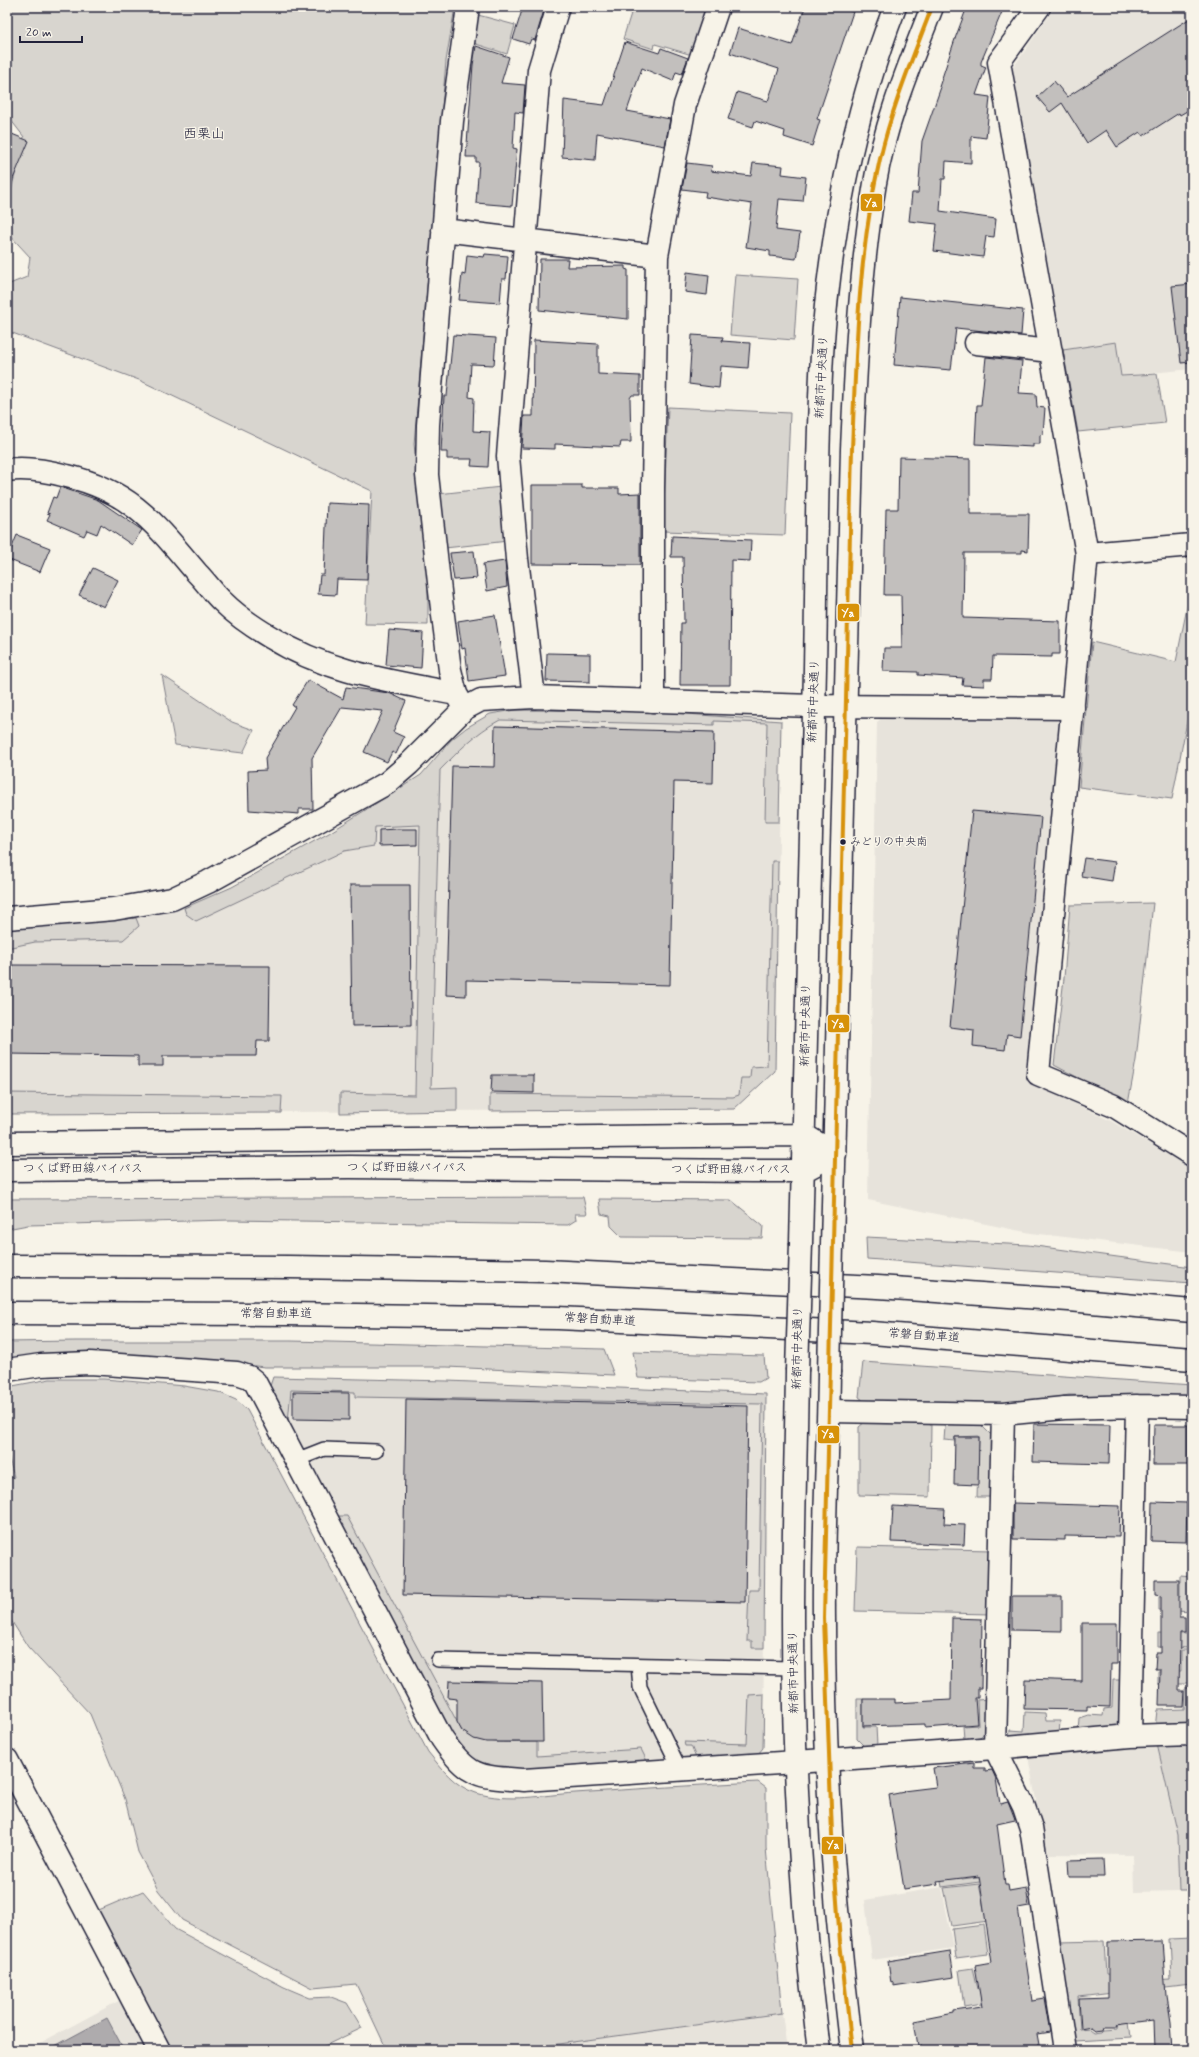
<svg xmlns="http://www.w3.org/2000/svg" width="1199" height="2057" font-family="Mynerve,'Klee One',sans-serif">
  <rect width="100%" height="100%" fill="#f7f3e8"/>
  <filter id="ink" filterUnits="userSpaceOnUse"><feTurbulence type="fractalNoise" baseFrequency=".025" numOctaves="2"/><feDisplacementMap in="SourceGraphic" scale="8" xChannelSelector="R" yChannelSelector="G"/><feConvolveMatrix kernelMatrix="1 2 1 2 8 2 1 2 1" color-interpolation-filters="sRGB"/></filter>
  <g filter="url(#ink)">
    <path fill="#e7e3db" d="M 1055,7 L 1192,7 L 1192,369 L 1121,376 L 1116,342 L 1063,350 L 1012,69 Z
      M 515,710 L 646,711 L 781,721 L 775,1071 L 734,1109 L 7,1114 L 7,929 L 145,916 L 175,911 L 211,896 L 232,887 L 329,833 L 421,775 L 451,740 L 490,714 Z
      M 884,716 L 1056,719 L 1063,729 L 1029,1081 L 1111,1121 L 1192,1169 L 1192,1252 L 1031,1233 L 868,1200 L 877,722 Z
      M 273,1377 L 447,1381 L 766,1394 L 763,1748 L 758,1754 L 510,1770 L 468,1757 L 268,1387 Z
      M 1157,1744 L 1178,1835 L 1180,1891 L 1134,1892 L 1133,1855 L 1046,1854 L 1027,1751 Z
      M 942,1887 L 953,1948 L 872,1960 L 865,1900 Z
      M 126,1997 L 154,2050 L 27,2050 Z
      M 782,2013 L 787,2050 L 515,2050 Z"/>
    <path fill="#d8d5cf" stroke="#7d7c85" d="M 7,7 L 455,7 L 446,61 L 414,444 L 428,577 L 428,625 L 365,624 L 372,491 L 139,380 L 7,331 L 7,285 L 27,277 L 30,257 L 7,232 L 7,208 L 24,137 L 7,115 Z
      M 633,7 L 709,7 L 692,55 L 655,44 L 654,49 L 623,39 Z
      M 478,15 L 515,25 L 507,54 L 473,43 Z
      M 735,275 L 798,279 L 794,340 L 730,335 Z
      M 1116,342 L 1121,376 L 1157,374 L 1165,423 L 1078,432 L 1063,350 Z
      M 668,407 L 790,413 L 785,535 L 663,531 Z
      M 501,487 L 508,541 L 445,548 L 438,494 Z
      M 1192,583 L 1192,706 L 1190,706 L 1172,799 L 1079,787 L 1092,642 L 1176,662 Z
      M 162,675 L 232,722 L 254,730 L 243,753 L 175,745 Z
      M 515,710 L 646,711 L 781,721 L 779,822 L 765,822 L 767,723 L 714,721 L 714,725 L 500,720 C 475,733 459,751 440,770 L 431,1088 L 457,1087 L 457,1111 L 340,1113 L 340,1093 L 415,1095 L 420,825 L 375,827 L 374,846 L 344,851 L 196,921 L 186,914 L 184,908 L 232,887 L 329,833 L 421,775 L 451,740 L 466,728 L 490,714 Z
      M 772,861 L 778,861 L 775,1071 L 734,1109 L 490,1111 L 490,1094 L 733,1097 L 739,1095 L 741,1078 L 750,1078 L 751,1067 L 767,1066 Z
      M 1153,903 L 1136,1060 L 1128,1104 L 1054,1065 L 1064,978 L 1070,905 Z
      M 136,918 L 139,926 L 123,940 L 35,942 L 7,948 L 7,929 Z
      M 7,1093 L 282,1096 L 281,1113 L 7,1114 Z
      M 583,1197 L 587,1214 L 575,1214 L 576,1220 L 568,1225 L 230,1220 L 28,1225 L 7,1229 L 7,1199 Z
      M 599,1199 L 731,1200 L 763,1226 L 762,1238 L 622,1237 L 611,1226 L 610,1216 L 601,1214 Z
      M 866,1237 L 1028,1245 L 1192,1267 L 1192,1283 L 867,1259 Z
      M 75,1341 L 291,1341 L 604,1349 L 614,1375 L 447,1367 L 265,1367 L 160,1356 L 77,1352 L 7,1360 L 7,1342 Z
      M 633,1352 L 764,1356 L 766,1378 L 759,1382 L 638,1378 Z
      M 863,1362 L 1192,1385 L 1192,1399 L 1069,1395 L 1021,1403 L 983,1405 L 867,1403 L 859,1397 Z
      M 273,1377 L 447,1381 L 766,1394 L 764,1648 L 752,1648 L 752,1641 L 747,1641 L 749,1590 L 759,1590 L 762,1404 L 355,1397 L 355,1392 L 291,1390 L 288,1422 L 269,1389 Z
      M 50,1379 L 104,1379 L 184,1386 L 218,1392 L 236,1400 L 247,1410 L 428,1752 C 442,1769 454,1786 476,1793 C 509,1803 542,1795 575,1793 C 636,1789 697,1785 758,1782 L 766,1788 L 766,1848 L 782,2013 L 515,2050 L 387,2050 L 356,1984 L 313,1988 L 182,1920 L 158,1890 L 138,1852 L 125,1799 L 90,1714 L 28,1647 L 7,1614 L 7,1479 L 14,1477 L 7,1451 L 7,1387 Z
      M 866,1421 L 931,1423 L 930,1497 L 859,1495 L 859,1427 Z
      M 948,1423 L 981,1425 L 992,1436 L 992,1497 L 977,1497 L 979,1436 L 955,1437 L 955,1441 L 944,1440 L 945,1427 Z
      M 335,1516 L 347,1516 L 462,1731 C 486,1746 509,1742 537,1742 L 537,1756 L 641,1749 L 647,1761 L 510,1770 L 484,1767 L 468,1757 L 452,1739 Z
      M 857,1547 L 991,1550 L 990,1614 L 855,1611 Z
      M 1180,1575 L 1192,1576 L 1192,1612 L 1159,1610 L 1159,1597 L 1180,1597 Z
      M 1187,1614 L 1192,1614 L 1192,1648 L 1158,1647 L 1158,1633 L 1186,1634 Z
      M 1181,1650 L 1192,1650 L 1191,1684 L 1158,1684 L 1158,1671 L 1181,1671 Z
      M 1113,1680 L 1120,1680 L 1123,1721 L 1117,1730 L 1078,1733 L 1079,1718 L 1088,1715 L 1103,1716 L 1104,1709 L 1112,1708 Z
      M 1190,1688 L 1190,1726 L 1155,1729 L 1157,1710 L 1184,1709 L 1185,1689 Z
      M 764,1694 L 763,1748 L 758,1754 L 696,1758 L 691,1746 L 685,1746 L 684,1742 L 747,1744 L 749,1695 Z
      M 857,1699 L 863,1699 L 863,1727 L 876,1727 L 877,1745 L 864,1746 L 857,1739 Z
      M 988,1699 L 988,1730 L 980,1737 L 964,1739 L 963,1726 L 978,1725 L 977,1700 Z
      M 1025,1712 L 1045,1713 L 1046,1721 L 1060,1721 L 1059,1734 L 1009,1737 L 1010,1730 L 1024,1731 Z
      M 1192,1743 L 1192,1891 L 1180,1891 L 1178,1835 L 1157,1744 Z
      M 959,1853 L 962,1879 L 1001,1874 L 1002,1879 L 942,1887 L 940,1873 Z
      M 979,1884 L 985,1914 L 1009,1911 L 1010,1918 L 952,1926 L 944,1888 Z
      M 143,1891 L 175,1929 L 284,1987 L 310,1998 L 331,1997 L 347,2003 L 362,2028 L 316,2050 L 167,2050 L 94,1912 Z
      M 984,1925 L 988,1954 L 956,1958 L 952,1929 Z
      M 1192,1939 L 1192,1984 L 1078,1997 L 1080,2030 L 1091,2029 L 1095,2032 L 1103,2031 L 1105,2029 L 1118,2028 L 1119,2021 L 1129,2021 L 1131,2038 L 1075,2041 L 1058,1942 L 1104,1941 L 1106,1974 L 1119,1975 L 1137,1980 L 1171,1978 L 1169,1940 Z
      M 973,1968 L 978,1989 L 991,1987 L 993,2002 L 964,2007 L 959,1970 Z"/>
    <path fill="#aeabad" stroke="#76747f" d="M 107,2018 L 124,2050 L 55,2050 L 53,2047 Z"/>
    <path fill="#c2bfbd" stroke="#22223b" d="M 523,7 L 545,7 L 535,40 L 531,39 L 529,44 L 513,39 Z
      M 805,7 L 839,7 L 853,12 L 817,119 L 820,120 L 812,146 L 784,137 L 785,131 L 755,121 L 753,127 L 728,119 L 737,92 L 768,101 L 779,69 L 730,53 L 738,28 L 792,45 Z
      M 967,7 L 1004,7 L 981,62 L 981,65 L 986,67 L 976,95 L 990,97 L 986,138 L 971,136 L 971,163 L 946,161 L 945,179 L 942,179 L 940,211 L 996,219 L 994,237 L 986,236 L 983,257 L 934,251 L 937,224 L 909,221 L 912,193 L 918,193 L 922,141 L 941,87 L 939,87 L 956,36 Z
      M 1192,17 L 1192,108 L 1180,115 L 1179,113 L 1143,136 L 1140,132 L 1117,147 L 1106,130 L 1087,143 L 1062,103 L 1050,112 L 1037,97 L 1054,81 L 1067,97 Z
      M 625,42 L 659,53 L 661,48 L 688,58 L 682,74 L 676,72 L 673,81 L 642,68 L 627,111 L 670,119 L 665,146 L 597,133 L 595,160 L 562,157 L 564,100 L 604,105 Z
      M 476,46 L 509,57 L 501,83 L 525,85 L 523,113 L 515,112 L 513,148 L 517,149 L 512,206 L 476,203 L 479,162 L 476,162 L 476,157 L 466,157 L 473,65 Z
      M 7,132 L 29,141 L 7,193 Z
      M 687,163 L 712,166 L 711,171 L 751,176 L 753,163 L 783,166 L 782,174 L 806,177 L 803,201 L 779,199 L 776,230 L 800,233 L 796,259 L 770,256 L 770,251 L 746,247 L 752,204 L 705,197 L 706,192 L 682,189 Z
      M 485,254 L 508,256 L 506,279 L 502,279 L 500,303 L 459,300 L 462,274 L 465,275 L 467,255 L 484,257 Z
      M 540,259 L 568,259 L 567,267 L 625,266 L 625,269 L 628,270 L 628,319 L 539,310 Z
      M 687,272 L 709,275 L 707,295 L 685,292 Z
      M 1192,284 L 1192,362 L 1181,363 L 1172,286 Z
      M 900,297 L 1023,310 L 1021,335 L 956,328 L 951,370 L 894,365 Z
      M 453,335 L 496,338 L 494,365 L 471,364 L 469,397 L 474,398 L 473,431 L 490,432 L 488,467 L 471,466 L 472,459 L 447,459 L 447,452 L 441,452 L 444,396 L 447,396 Z
      M 692,335 L 723,337 L 722,341 L 750,343 L 748,368 L 721,366 L 719,388 L 689,384 Z
      M 534,340 L 598,344 L 598,374 L 640,376 L 640,395 L 632,395 L 630,398 L 631,442 L 621,442 L 620,447 L 555,444 L 555,449 L 522,448 L 524,416 L 533,416 Z
      M 986,357 L 1022,361 L 1019,393 L 1036,394 L 1037,407 L 1045,408 L 1043,434 L 1040,435 L 1040,444 L 1033,444 L 1033,447 L 975,444 L 977,405 L 981,405 Z
      M 899,457 L 970,459 L 970,514 L 1029,514 L 1028,551 L 1022,550 L 1022,553 L 964,553 L 963,618 L 1060,621 L 1060,654 L 1052,654 L 1052,657 L 993,656 L 992,679 L 984,679 L 984,686 L 962,685 L 963,678 L 918,675 L 918,672 L 883,671 L 884,648 L 902,648 L 901,595 L 884,595 L 886,509 L 898,509 Z
      M 532,485 L 582,485 L 582,488 L 619,488 L 619,494 L 640,493 L 640,565 L 532,564 Z
      M 60,487 L 98,500 L 142,530 L 132,545 L 101,524 L 97,534 L 87,530 L 84,536 L 47,520 L 50,514 L 47,513 L 53,497 L 56,498 Z
      M 327,503 L 369,505 L 367,580 L 337,579 L 336,595 L 318,594 L 320,575 L 324,575 Z
      M 17,535 L 50,548 L 40,572 L 7,559 Z
      M 672,536 L 751,540 L 750,561 L 731,560 L 730,685 L 680,685 L 681,623 L 684,623 L 683,557 L 671,557 Z
      M 474,551 L 477,578 L 454,580 L 450,553 Z
      M 505,561 L 507,587 L 487,591 L 483,564 Z
      M 93,568 L 118,580 L 104,607 L 79,595 Z
      M 495,615 L 505,676 L 469,681 L 465,648 L 462,649 L 458,621 Z
      M 389,630 L 423,633 L 421,668 L 386,665 Z
      M 547,653 L 590,654 L 590,682 L 546,681 Z
      M 308,680 L 343,699 L 346,687 L 389,693 L 406,701 L 393,732 L 404,737 L 396,754 L 392,752 L 387,762 L 364,752 L 383,711 L 342,707 L 312,758 L 313,809 L 299,809 L 299,814 L 249,810 L 248,771 L 266,770 L 265,758 L 295,707 L 292,705 Z
      M 495,726 L 714,732 L 713,783 L 674,782 L 670,985 L 466,980 L 466,996 L 446,995 L 452,766 L 494,767 Z
      M 972,811 L 1041,817 L 1020,1036 L 1007,1034 L 1005,1050 L 973,1046 L 974,1030 L 950,1027 Z
      M 397,829 L 417,829 L 417,845 L 379,846 L 379,830 Z
      M 1084,858 L 1115,862 L 1112,881 L 1081,876 Z
      M 350,885 L 410,885 L 411,1025 L 352,1026 Z
      M 9,965 L 270,966 L 269,1041 L 257,1041 L 256,1056 L 163,1056 L 163,1066 L 138,1066 L 138,1056 L 9,1054 L 7,969 L 9,969 Z
      M 492,1075 L 534,1075 L 534,1093 L 491,1092 Z
      M 293,1392 L 349,1393 L 349,1420 L 293,1419 Z
      M 406,1399 L 748,1406 L 745,1602 L 403,1595 Z
      M 1034,1424 L 1110,1425 L 1109,1464 L 1033,1462 Z
      M 1154,1425 L 1188,1425 L 1188,1465 L 1153,1465 Z
      M 955,1437 L 979,1437 L 978,1485 L 954,1484 Z
      M 1152,1502 L 1187,1503 L 1186,1542 L 1151,1541 Z
      M 1013,1503 L 1120,1506 L 1119,1537 L 1065,1536 L 1065,1540 L 1013,1539 Z
      M 893,1506 L 945,1509 L 944,1524 L 965,1525 L 964,1545 L 891,1542 Z
      M 1155,1580 L 1179,1580 L 1179,1617 L 1185,1617 L 1185,1633 L 1180,1633 L 1179,1691 L 1184,1691 L 1183,1706 L 1159,1706 L 1160,1669 L 1155,1669 L 1156,1653 L 1161,1653 L 1161,1596 L 1155,1595 Z
      M 1012,1596 L 1062,1596 L 1062,1631 L 1012,1630 Z
      M 952,1618 L 982,1619 L 981,1688 L 978,1688 L 978,1698 L 975,1698 L 977,1724 L 925,1728 L 925,1724 L 863,1726 L 863,1699 L 895,1699 L 895,1703 L 951,1700 Z
      M 1082,1623 L 1117,1623 L 1117,1664 L 1111,1664 L 1110,1707 L 1087,1706 L 1087,1710 L 1024,1709 L 1025,1679 L 1082,1681 Z
      M 449,1681 L 542,1683 L 543,1742 L 486,1742 L 474,1739 L 462,1731 L 457,1722 L 457,1699 L 448,1698 Z
      M 974,1763 L 974,1768 L 985,1768 L 985,1771 L 992,1770 L 996,1779 L 1000,1804 L 1008,1802 L 1015,1820 L 997,1824 L 1005,1885 L 1008,1885 L 1009,1891 L 1026,1888 L 1029,1906 L 1018,1908 L 1032,2000 L 1044,1998 L 1050,2032 L 1037,2034 L 1040,2050 L 922,2050 L 921,2045 L 918,2046 L 914,2021 L 954,2013 L 954,2011 L 982,2007 L 975,1966 L 992,1963 L 979,1876 L 937,1881 L 938,1884 L 904,1889 L 889,1795 L 904,1792 L 903,1791 L 936,1787 L 933,1768 Z
      M 1103,1859 L 1104,1877 L 1069,1877 L 1068,1860 Z
      M 1162,1941 L 1166,1996 L 1170,2021 L 1172,2050 L 1155,2050 L 1154,2019 L 1117,2024 L 1118,2026 L 1105,2026 L 1104,2029 L 1096,2030 L 1092,2027 L 1081,2029 L 1079,1999 L 1108,1998 L 1108,1942 Z
      M 950,1951 L 954,1977 L 893,1986 L 893,1982 L 891,1983 L 888,1961 Z"/>
    <g fill="none" stroke-linecap="round" stroke-linejoin="round">
      <defs>
        <path id="lane" d="M 296,1460 L 324,1449 L 376,1451
          M 438,1660 L 793,1668
          M 638,1665 L 640,1687 L 680,1769"/>
        <path id="street" d="M 1039,7 L 999,62 L 1087,554 L 1192,545
          M 443,230 L 657,256
          M 976,343 L 1051,351
          M 7,470 C 26,467 48,471 67,476 C 132,491 156,525 197,573 C 206,582 214,594 223,602 C 237,616 255,628 272,638 C 328,673 393,681 456,694 L 463,706
          M 1087,554 L 1038,1074 L 1114,1106 L 1192,1155
          M 456,694 L 450,670 L 441,600 L 427,475 L 428,425 L 452,121 L 468,7
          M 534,697 L 517,559 L 508,456 L 539,70 L 558,7
          M 653,701 L 653,488 L 657,256 L 685,105 L 718,7
          M 7,1370 L 41,1365 L 90,1363 L 237,1373 L 249,1377 L 255,1382 L 442,1739 C 469,1778 479,1777 524,1780 L 796,1762
          M 829,1411 L 1003,1414 L 1064,1408 L 1137,1406 L 1192,1407
          M 1003,1414 L 995,1748 L 1024,1807 L 1031,1828 L 1065,2050
          M 1130,1736 L 1137,1406
          M 995,1748 L 1130,1736 L 1192,1734
          M 7,1760 L 159,2050"/>
        <path id="secondary" d="M 7,918 L 114,909 L 172,899 L 208,882 L 387,783 L 409,764 L 464,709 L 481,700 L 534,697 L 814,706 L 1073,708
          M 796,1762 L 995,1748"/>
        <path id="primary" d="M 7,1143 L 804,1135 L 835,1154
          M 7,1170 L 350,1167 L 751,1171 L 803,1171 L 816,1164
          M 801,1243 C 805,1052 811,860 815,668 C 817,564 816,459 822,355 C 829,239 853,115 895,7
          M 832,1245 L 852,449 C 856,360 860,271 875,183 C 885,122 910,64 932,7
          M 797,1371 C 796,1454 793,1537 793,1620 C 793,1764 801,1908 819,2050
          M 829,1373 C 828,1455 823,1537 824,1619 C 824,1762 834,1907 852,2050"/>
        <path id="highway" d="M 7,1266 L 289,1267 L 545,1271 L 878,1287 L 1069,1300 L 1192,1311
          M 7,1313 L 286,1314 L 558,1318 L 872,1333 L 1192,1359"/>
      </defs>
      <use href="#lane" stroke="#22223b" stroke-width="16"/>
      <use href="#street" stroke="#22223b" stroke-width="25"/>
      <use href="#secondary" stroke="#22223b" stroke-width="25"/>
      <use href="#primary" stroke="#22223b" stroke-width="25"/>
      <use href="#highway" stroke="#22223b" stroke-width="25"/>
      <use href="#lane" stroke="#f7f3e8" stroke-width="13"/>
      <use href="#street" stroke="#f7f3e8" stroke-width="22"/>
      <use href="#secondary" stroke="#f7f3e8" stroke-width="22"/>
      <use href="#primary" stroke="#f7f3e8" stroke-width="22"/>
      <use href="#highway" stroke="#f7f3e8" stroke-width="22"/>
      <defs>
        <path id="primary-bridge" d="M 797,1371 L 801,1243
          M 829,1373 L 832,1245"/>
      </defs>
      <use href="#primary-bridge" stroke="#22223b" stroke-width="25" stroke-linecap="butt"/>
      <use href="#primary-bridge" stroke="#f7f3e8" stroke-width="22"/>
      <defs>
        <path id="bus-1" d="M 852,2050 L 840,1942 L 832,1834 L 824,1618 L 852,449 C 856,353 858,253 880,159 C 892,107 913,57 932,7"/>
      </defs>
      <use href="#bus-1" stroke="#f7f3e8" stroke-width="7"/>
      <use href="#bus-1" stroke="#d79209" stroke-width="4"/>
    </g>
  </g>
  <circle fill="#22223b" stroke="#f7f3e8" stroke-width="1.5" cx="843" cy="842" r="3.5"/>
  <g text-anchor="middle" dominant-baseline="central" stroke-width="3" stroke-linejoin="round" paint-order="stroke">
    <g font-size="11" fill="#22223b" stroke="#f7f3e8" text-anchor="start">
      <text x="850" y="842">みどりの中央南</text>
    </g>
    <g font-size="12" fill="#22223b" stroke="#f7f3e8">
      <text transform="translate(822 377) rotate(-87)">新都市中央通り</text>
      <text transform="translate(814 701) rotate(-88)">新都市中央通り</text>
      <text transform="translate(806 1025) rotate(-89)">新都市中央通り</text>
      <text x="407" y="1168">つくば野田線バイパス</text>
      <text x="83" y="1169">つくば野田線バイパス</text>
      <text x="731" y="1170">つくば野田線バイパス</text>
      <text x="276" y="1314">常磐自動車道</text>
      <text transform="translate(600 1320) rotate(3)">常磐自動車道</text>
      <text transform="translate(924 1336) rotate(4)">常磐自動車道</text>
      <text transform="translate(798 1348) rotate(-89)">新都市中央通り</text>
      <text transform="translate(794 1672) rotate(-91)">新都市中央通り</text>
    </g>
    <g font-size="14" fill="#22223b" stroke="#f7f3e8">
      <text x="204" y="134">西栗山</text>
    </g>
  </g>
  <g stroke="#f7f3e8" stroke-width="1.5">
    <rect x="860" y="193" width="23" height="19" rx="4" fill="#d79209"/>
    <rect x="837" y="603" width="23" height="19" rx="4" fill="#d79209"/>
    <rect x="827" y="1014" width="23" height="19" rx="4" fill="#d79209"/>
    <rect x="817" y="1425" width="23" height="19" rx="4" fill="#d79209"/>
    <rect x="821" y="1836" width="23" height="19" rx="4" fill="#d79209"/>
  </g>
  <g font-size="11" text-anchor="middle" font-weight="bold" fill="#fff">
    <text x="871" y="207">Ya</text>
    <text x="848" y="617">Ya</text>
    <text x="838" y="1028">Ya</text>
    <text x="828" y="1438">Ya</text>
    <text x="833" y="1849">Ya</text>
  </g>
  <rect width="1199" height="2057" fill="none" stroke="#f7f3e8" stroke-width="24"/>
  <rect x="12" y="12" width="1175" height="2033" fill="none" stroke="#22223b" stroke-width="1.5" filter="url(#ink)"/>
  <path d="M20 36v6h62v-6" fill="none" stroke="#22223b" stroke-width="2"/>
  <text x="26" y="36" font-size="12" fill="#22223b" stroke="#f7f3e8" stroke-width="3" paint-order="stroke">20 m</text>
</svg>
